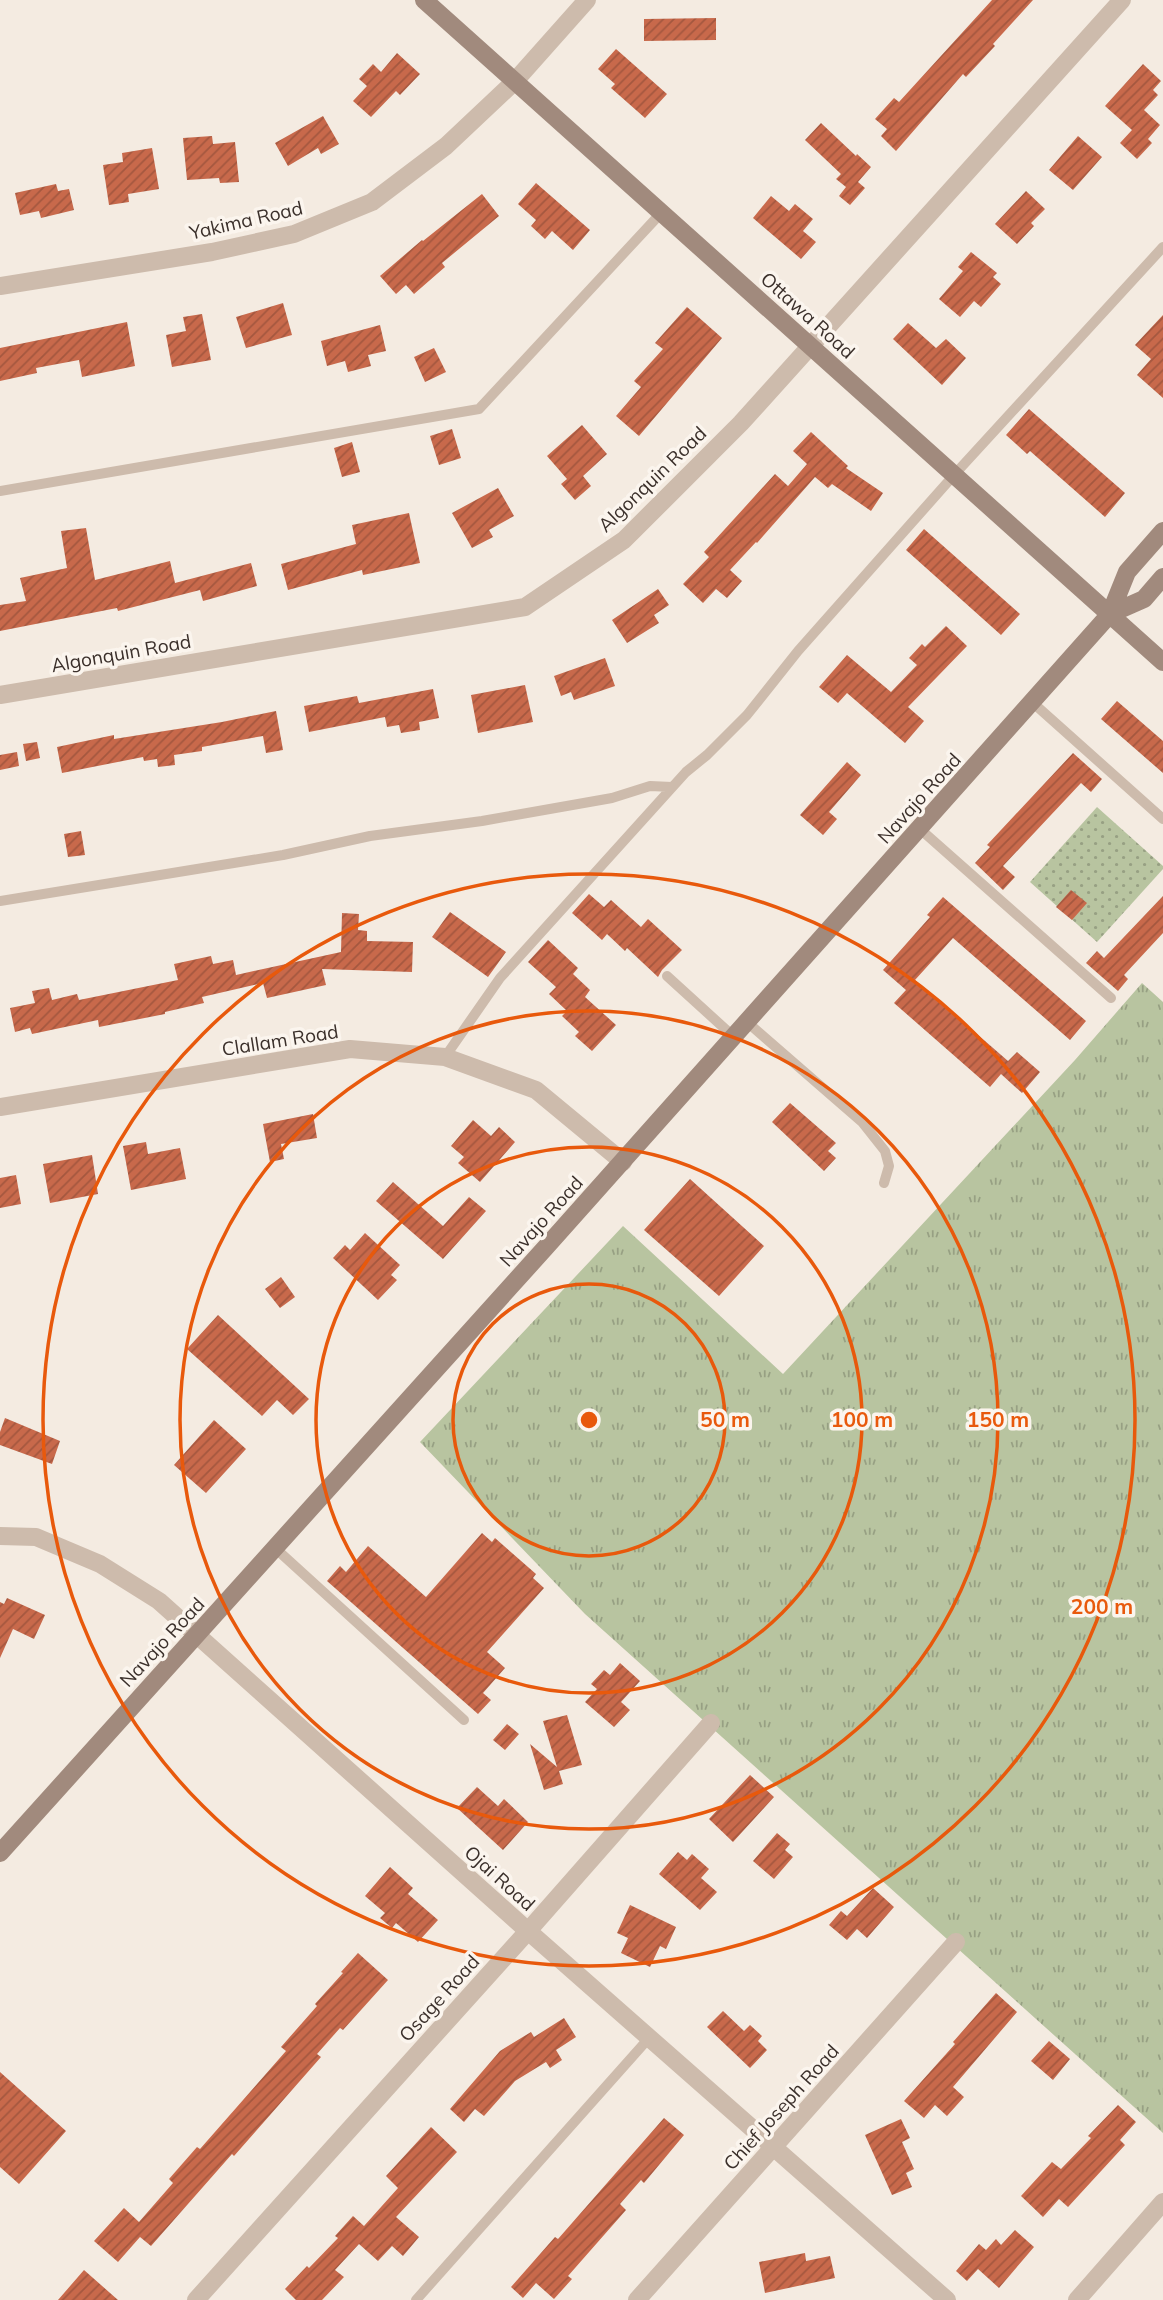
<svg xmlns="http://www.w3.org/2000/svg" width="1163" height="2300" font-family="Mulish,sans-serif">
  <defs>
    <pattern id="grass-tufts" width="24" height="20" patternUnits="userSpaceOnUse" patternTransform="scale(1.75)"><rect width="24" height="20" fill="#b8c4a0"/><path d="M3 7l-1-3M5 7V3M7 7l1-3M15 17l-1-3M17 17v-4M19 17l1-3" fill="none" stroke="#97a083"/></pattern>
    <pattern id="garden-dots" width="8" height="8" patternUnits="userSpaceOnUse" patternTransform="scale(1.75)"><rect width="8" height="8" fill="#b8c4a0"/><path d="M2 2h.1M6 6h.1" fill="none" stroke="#97a083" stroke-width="1.8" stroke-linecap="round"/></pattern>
    <pattern id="building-hatch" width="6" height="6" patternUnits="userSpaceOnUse" patternTransform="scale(1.75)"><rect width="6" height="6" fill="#c8694b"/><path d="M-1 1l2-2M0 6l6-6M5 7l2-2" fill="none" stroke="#a4573f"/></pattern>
  </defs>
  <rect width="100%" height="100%" fill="#f4ebe1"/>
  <path fill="url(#grass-tufts)" d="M 1142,983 L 1163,1002 L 1163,2133 L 585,1614 L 420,1442 L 623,1226 L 783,1374 L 1075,1060 Z"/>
  <path fill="url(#garden-dots)" d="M 1097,807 L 1163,866 L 1163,869 L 1097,942 L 1030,882 Z"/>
  <path fill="url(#building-hatch)" d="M 992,0 L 1033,0 L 993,44 L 995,46 L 966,77 L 963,74 L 896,151 L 881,136 L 887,129 L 875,119 L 894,98 L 899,102 Z
    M 716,18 L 716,40 L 644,41 L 644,19 Z
    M 616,49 L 667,94 L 645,118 L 611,88 L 615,84 L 598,69 Z
    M 397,53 L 420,74 L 400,95 L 396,91 L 371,117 L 353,101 L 367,86 L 359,79 L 373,64 L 381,72 Z
    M 1143,64 L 1161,81 L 1153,90 L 1158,95 L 1144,110 L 1160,125 L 1148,139 L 1152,143 L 1137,159 L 1120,143 L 1132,130 L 1105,106 Z
    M 323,116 L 339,144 L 321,154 L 318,148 L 288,166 L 275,143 Z
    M 821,123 L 856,156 L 857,154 L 871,167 L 858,182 L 865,188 L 850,205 L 839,196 L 846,187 L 836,179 L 841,174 L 805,140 Z
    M 212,136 L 213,144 L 235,142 L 239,182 L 220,183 L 219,178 L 187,180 L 183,138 Z
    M 1078,136 L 1102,157 L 1073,190 L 1049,170 Z
    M 152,148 L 159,189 L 128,194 L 129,202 L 109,205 L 103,165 L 123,162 L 122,153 Z
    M 536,183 L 590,230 L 573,250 L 552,231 L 545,239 L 531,226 L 536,220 L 518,204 Z
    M 56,184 L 58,191 L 69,189 L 74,210 L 41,218 L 39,211 L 20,215 L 15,193 Z
    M 1026,191 L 1045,209 L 1031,223 L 1034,226 L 1017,244 L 995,224 Z
    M 482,194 L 499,216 L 442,263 L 445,267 L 414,294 L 406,285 L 396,294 L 380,276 L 422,240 L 423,241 Z
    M 771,196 L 789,211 L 795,204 L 813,219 L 803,231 L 816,242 L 801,259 L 753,218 Z
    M 971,252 L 997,273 L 993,277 L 1001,284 L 981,307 L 974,301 L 960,317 L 939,299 L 963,271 L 958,267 Z
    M 283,303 L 292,335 L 246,348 L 236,317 Z
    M 687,307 L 722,338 L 639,436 L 616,416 L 641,387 L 634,381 L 663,349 L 655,343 Z
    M 202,314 L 211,360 L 172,367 L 166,335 L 186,331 L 183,317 Z
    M 1163,315 L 1163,398 L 1137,375 L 1151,359 L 1135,345 Z
    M 127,322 L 135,366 L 82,377 L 79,360 L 36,368 L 37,373 L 0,381 L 0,348 Z
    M 908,323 L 936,348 L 946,339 L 966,358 L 942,385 L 893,339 Z
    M 380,325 L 386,351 L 368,355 L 371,366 L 348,372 L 345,361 L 327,366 L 321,341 Z
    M 434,348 L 446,372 L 425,382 L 414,357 Z
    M 1029,409 L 1125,493 L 1105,517 L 1030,451 L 1027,454 L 1006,435 Z
    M 582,425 L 607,454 L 583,476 L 591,486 L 575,500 L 561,484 L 567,479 L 547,456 Z
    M 452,429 L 461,458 L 439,465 L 430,436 Z
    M 811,432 L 848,466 L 846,468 L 883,493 L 871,511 L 832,484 L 828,488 L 815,477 L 757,543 L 756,542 L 730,570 L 742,581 L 727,598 L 716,589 L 703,603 L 683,584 L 709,557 L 704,552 L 775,474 L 788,486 L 807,464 L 793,451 Z
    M 352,442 L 360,472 L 342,477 L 334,448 Z
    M 498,488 L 514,516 L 489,530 L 493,537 L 472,548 L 452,513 Z
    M 409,513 L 420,563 L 363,575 L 362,570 L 288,590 L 281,564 L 356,544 L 352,525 Z
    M 86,528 L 95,580 L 170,561 L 175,583 L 251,563 L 257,586 L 203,601 L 200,590 L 118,611 L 117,608 L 0,631 L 0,605 L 26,601 L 20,578 L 67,568 L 61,531 Z
    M 924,529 L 1020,614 L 1001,635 L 906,550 Z
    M 658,589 L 669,605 L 654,615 L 659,623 L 627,643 L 612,620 Z
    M 946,626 L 967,646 L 908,707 L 924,721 L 905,743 L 847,693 L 838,703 L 819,687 L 847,655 L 891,692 L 917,665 L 909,658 L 922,644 L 925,647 Z
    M 605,658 L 615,686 L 574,700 L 571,692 L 561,696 L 554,676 Z
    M 525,685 L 533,722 L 478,733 L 471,695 Z
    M 433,689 L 439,718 L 419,722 L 420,730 L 401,733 L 399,725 L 387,727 L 385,717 L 309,732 L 304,706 L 357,696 L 359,703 Z
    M 1117,701 L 1163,741 L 1163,773 L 1101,719 Z
    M 276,711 L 283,750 L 266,753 L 263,736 L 202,747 L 202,751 L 174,755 L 175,765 L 158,767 L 157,759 L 144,761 L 143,757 L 62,773 L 57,747 L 114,735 L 114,739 L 222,722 Z
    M 37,742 L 40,758 L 26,761 L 23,744 Z
    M 17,752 L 19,766 L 0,770 L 0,755 Z
    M 1073,753 L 1102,779 L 1091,792 L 1081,783 L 1003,866 L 1015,877 L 1003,890 L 975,863 L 990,847 L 987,845 Z
    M 847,762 L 861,775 L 829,812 L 837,819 L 823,835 L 800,815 Z
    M 81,831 L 85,855 L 68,857 L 64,834 Z
    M 1071,890 L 1087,903 L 1072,920 L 1056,907 Z
    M 589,894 L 604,907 L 611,900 L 641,927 L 648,919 L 682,950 L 662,970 L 658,977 L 627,948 L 625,951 L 607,934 L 602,940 L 572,913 Z
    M 1163,896 L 1163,933 L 1124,975 L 1128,979 L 1118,991 L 1086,963 L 1097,951 L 1104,958 Z
    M 943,897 L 1086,1021 L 1070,1040 L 953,938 L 915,980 L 1008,1061 L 1017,1052 L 1040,1072 L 1022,1093 L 1001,1074 L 990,1087 L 894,1003 L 906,990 L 883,970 L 930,917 L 927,915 Z
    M 450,912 L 506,952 L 488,977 L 432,937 Z
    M 342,913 L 359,914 L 358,930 L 367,931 L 367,941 L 413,942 L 412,972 L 322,969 L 326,985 L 267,998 L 263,983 L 202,997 L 204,1003 L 165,1012 L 165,1014 L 99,1027 L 98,1020 L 32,1034 L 30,1028 L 15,1032 L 10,1008 L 35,1003 L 32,991 L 49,988 L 52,1000 L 77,994 L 79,1000 L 178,980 L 174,964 L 211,956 L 213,964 L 233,960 L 236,975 L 341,952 Z
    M 548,940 L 578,968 L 573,974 L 590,990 L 585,997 L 616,1025 L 592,1051 L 575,1036 L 579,1032 L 562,1016 L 567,1011 L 549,994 L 556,987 L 528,962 Z
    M 790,1103 L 836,1143 L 828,1151 L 836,1158 L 824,1171 L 772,1122 Z
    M 313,1114 L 317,1138 L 281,1144 L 284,1159 L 270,1162 L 263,1124 Z
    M 473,1120 L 491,1136 L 499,1127 L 515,1142 L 480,1182 L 458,1163 L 464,1157 L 451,1146 Z
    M 146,1142 L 148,1154 L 180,1148 L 186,1179 L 131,1190 L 123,1146 Z
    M 92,1155 L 98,1194 L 50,1203 L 43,1164 Z
    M 16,1175 L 21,1204 L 0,1208 L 0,1178 Z
    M 690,1179 L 764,1246 L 719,1296 L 644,1230 Z
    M 393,1182 L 443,1226 L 469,1197 L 486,1211 L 443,1259 L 376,1201 Z
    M 365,1233 L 400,1265 L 391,1275 L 397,1280 L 378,1300 L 333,1258 L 345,1245 L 350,1250 Z
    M 281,1277 L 295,1297 L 280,1308 L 265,1289 Z
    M 218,1315 L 309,1399 L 293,1415 L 277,1400 L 262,1416 L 187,1349 Z
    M 5,1418 L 60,1441 L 52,1464 L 0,1445 L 0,1432 Z
    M 214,1420 L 246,1449 L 206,1493 L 174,1465 Z
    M 482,1533 L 492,1542 L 495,1538 L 536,1574 L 533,1578 L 544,1588 L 487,1652 L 505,1668 L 483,1693 L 491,1700 L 478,1714 L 327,1581 L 340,1566 L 346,1572 L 368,1546 L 426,1597 Z
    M 7,1598 L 45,1615 L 34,1639 L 13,1629 L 0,1658 L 0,1602 L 4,1604 Z
    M 620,1663 L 640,1681 L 621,1702 L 630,1710 L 614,1727 L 585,1702 L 597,1689 L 591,1684 L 604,1670 L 610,1675 Z
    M 567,1715 L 582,1765 L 559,1771 L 563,1784 L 544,1790 L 530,1744 L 557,1767 L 543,1721 Z
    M 507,1724 L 519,1734 L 505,1750 L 493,1740 Z
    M 750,1775 L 774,1797 L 733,1842 L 709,1819 Z
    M 477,1787 L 498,1806 L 504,1799 L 528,1822 L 503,1850 L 457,1808 Z
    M 777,1833 L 790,1844 L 785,1850 L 793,1857 L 774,1879 L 753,1861 Z
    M 678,1852 L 687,1860 L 692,1854 L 709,1869 L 701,1878 L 717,1892 L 700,1910 L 659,1874 Z
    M 390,1867 L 413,1888 L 408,1894 L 438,1920 L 418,1942 L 396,1923 L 392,1928 L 380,1918 L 385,1913 L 365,1896 Z
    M 873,1888 L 894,1907 L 867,1938 L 857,1929 L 847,1940 L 829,1925 L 841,1911 L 847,1916 Z
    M 630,1905 L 676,1927 L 666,1949 L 660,1946 L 650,1967 L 621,1953 L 628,1938 L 617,1933 Z
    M 358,1953 L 388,1980 L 343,2030 L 340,2028 L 317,2054 L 321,2057 L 234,2156 L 232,2154 L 151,2246 L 140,2237 L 118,2262 L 94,2241 L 124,2208 L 139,2222 L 173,2183 L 169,2179 L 197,2147 L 200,2149 L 286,2051 L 281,2047 L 317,2006 L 315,2004 L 343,1973 L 341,1972 Z
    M 996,1993 L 1017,2012 L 953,2087 L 964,2097 L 947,2116 L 935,2105 L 924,2118 L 904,2101 L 955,2044 L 953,2042 Z
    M 723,2011 L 744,2031 L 750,2025 L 762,2036 L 758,2041 L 767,2050 L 750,2068 L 707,2027 Z
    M 564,2018 L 576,2037 L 556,2050 L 562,2060 L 550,2068 L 546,2062 L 515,2081 L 484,2116 L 475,2109 L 464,2122 L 450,2109 L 500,2051 L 531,2032 L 534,2037 Z
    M 1049,2041 L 1070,2059 L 1053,2080 L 1031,2061 Z
    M 0,2072 L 66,2131 L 19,2184 L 0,2167 Z
    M 1118,2105 L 1136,2122 L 1120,2140 L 1125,2145 L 1068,2207 L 1059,2199 L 1043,2217 L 1021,2196 L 1052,2162 L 1061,2169 L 1091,2138 L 1088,2136 Z
    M 664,2118 L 684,2135 L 644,2183 L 641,2180 L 620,2204 L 626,2210 L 568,2276 L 572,2279 L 554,2299 L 536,2283 L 523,2298 L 511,2287 L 555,2237 L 558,2239 Z
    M 901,2119 L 910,2138 L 902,2142 L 914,2169 L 906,2173 L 912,2187 L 892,2195 L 865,2135 Z
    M 431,2127 L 457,2152 L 396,2217 L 419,2237 L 403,2256 L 392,2246 L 378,2261 L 359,2244 L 335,2270 L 344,2277 L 322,2300 L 296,2300 L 285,2289 L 307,2266 L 309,2268 L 338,2238 L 335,2236 L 353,2216 L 364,2226 L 398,2188 L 386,2176 Z
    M 1015,2230 L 1034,2247 L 999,2288 L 978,2269 L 967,2281 L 956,2271 L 979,2244 L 986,2250 L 996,2239 L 1001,2245 Z
    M 805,2253 L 806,2261 L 830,2256 L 835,2278 L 765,2293 L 759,2262 Z
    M 84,2270 L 118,2300 L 58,2300 Z"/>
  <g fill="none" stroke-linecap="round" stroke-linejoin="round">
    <path stroke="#cdbbac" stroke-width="10" d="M 0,491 L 479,409 L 662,212
      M 1032,702 L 1163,819
      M 920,829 L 1111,998
      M 0,901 L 283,855 L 370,836 L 482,821 L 612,798 L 650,786 L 672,787
      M 667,976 L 734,1037
      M 747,1022 L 862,1122 L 885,1151 L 889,1166 L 884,1183
      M 445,1057 L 500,978 L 686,772 L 707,755 L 747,715 L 798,651 L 954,475 L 1163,247
      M 275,1548 L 464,1720
      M 416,2300 L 649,2038"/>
    <path stroke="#cdbbac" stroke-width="18" d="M 0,286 L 212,252 L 294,234 L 372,202 L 446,146 L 515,81 L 587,0
      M 0,695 L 525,607 L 624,540 L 741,423 L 1122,0
      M 0,1107 L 350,1049 L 445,1057 L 536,1090 L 623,1162
      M 0,1536 L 36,1537 L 100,1564 L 159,1601 L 528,1931 L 947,2300
      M 196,2300 L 528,1931 L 711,1723
      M 637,2300 L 956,1942
      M 1077,2300 L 1163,2202"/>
    <path stroke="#a18a7d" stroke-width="18" d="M 424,0 L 1163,662
      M 1110,614 L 1144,599 L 1163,577
      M 0,1853 L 546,1247 L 1110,614 L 1127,572 L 1163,531"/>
  </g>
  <g fill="none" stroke="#e8590c" stroke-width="3.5">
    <circle cx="589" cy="1420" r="136"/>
    <circle cx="589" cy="1420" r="273"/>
    <circle cx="589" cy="1420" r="409"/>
    <circle cx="589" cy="1420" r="546"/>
  </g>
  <g text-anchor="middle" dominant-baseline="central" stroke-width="7" stroke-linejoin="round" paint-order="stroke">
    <g font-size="19" fill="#3b302b" stroke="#fbf5ee">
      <text transform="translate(246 220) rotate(-13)">Yakima Road</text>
      <text transform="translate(808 315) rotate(42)">Ottawa Road</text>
      <text transform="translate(652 479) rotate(-44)">Algonquin Road</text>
      <text transform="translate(121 653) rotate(-10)">Algonquin Road</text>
      <text transform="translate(919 798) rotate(-48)">Navajo Road</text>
      <text transform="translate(280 1040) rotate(-9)">Clallam Road</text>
      <text transform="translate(541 1221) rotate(-48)">Navajo Road</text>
      <text transform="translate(162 1642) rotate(-47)">Navajo Road</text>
      <text transform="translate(500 1878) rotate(42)">Ojai Road</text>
      <text transform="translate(439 1998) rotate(-48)">Osage Road</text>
      <text transform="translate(781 2107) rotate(-48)">Chief Joseph Road</text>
    </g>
  </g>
  <circle cx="589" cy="1420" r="10" fill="#e8590c" stroke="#fbf5ee" stroke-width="3.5"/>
  <g font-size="21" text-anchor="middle" font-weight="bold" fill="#e8590c" stroke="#fbf5ee" stroke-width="7" stroke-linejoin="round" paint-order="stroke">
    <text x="725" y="1427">50 m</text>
    <text x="862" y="1427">100 m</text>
    <text x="998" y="1427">150 m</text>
    <text x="1102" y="1614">200 m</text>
  </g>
</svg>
